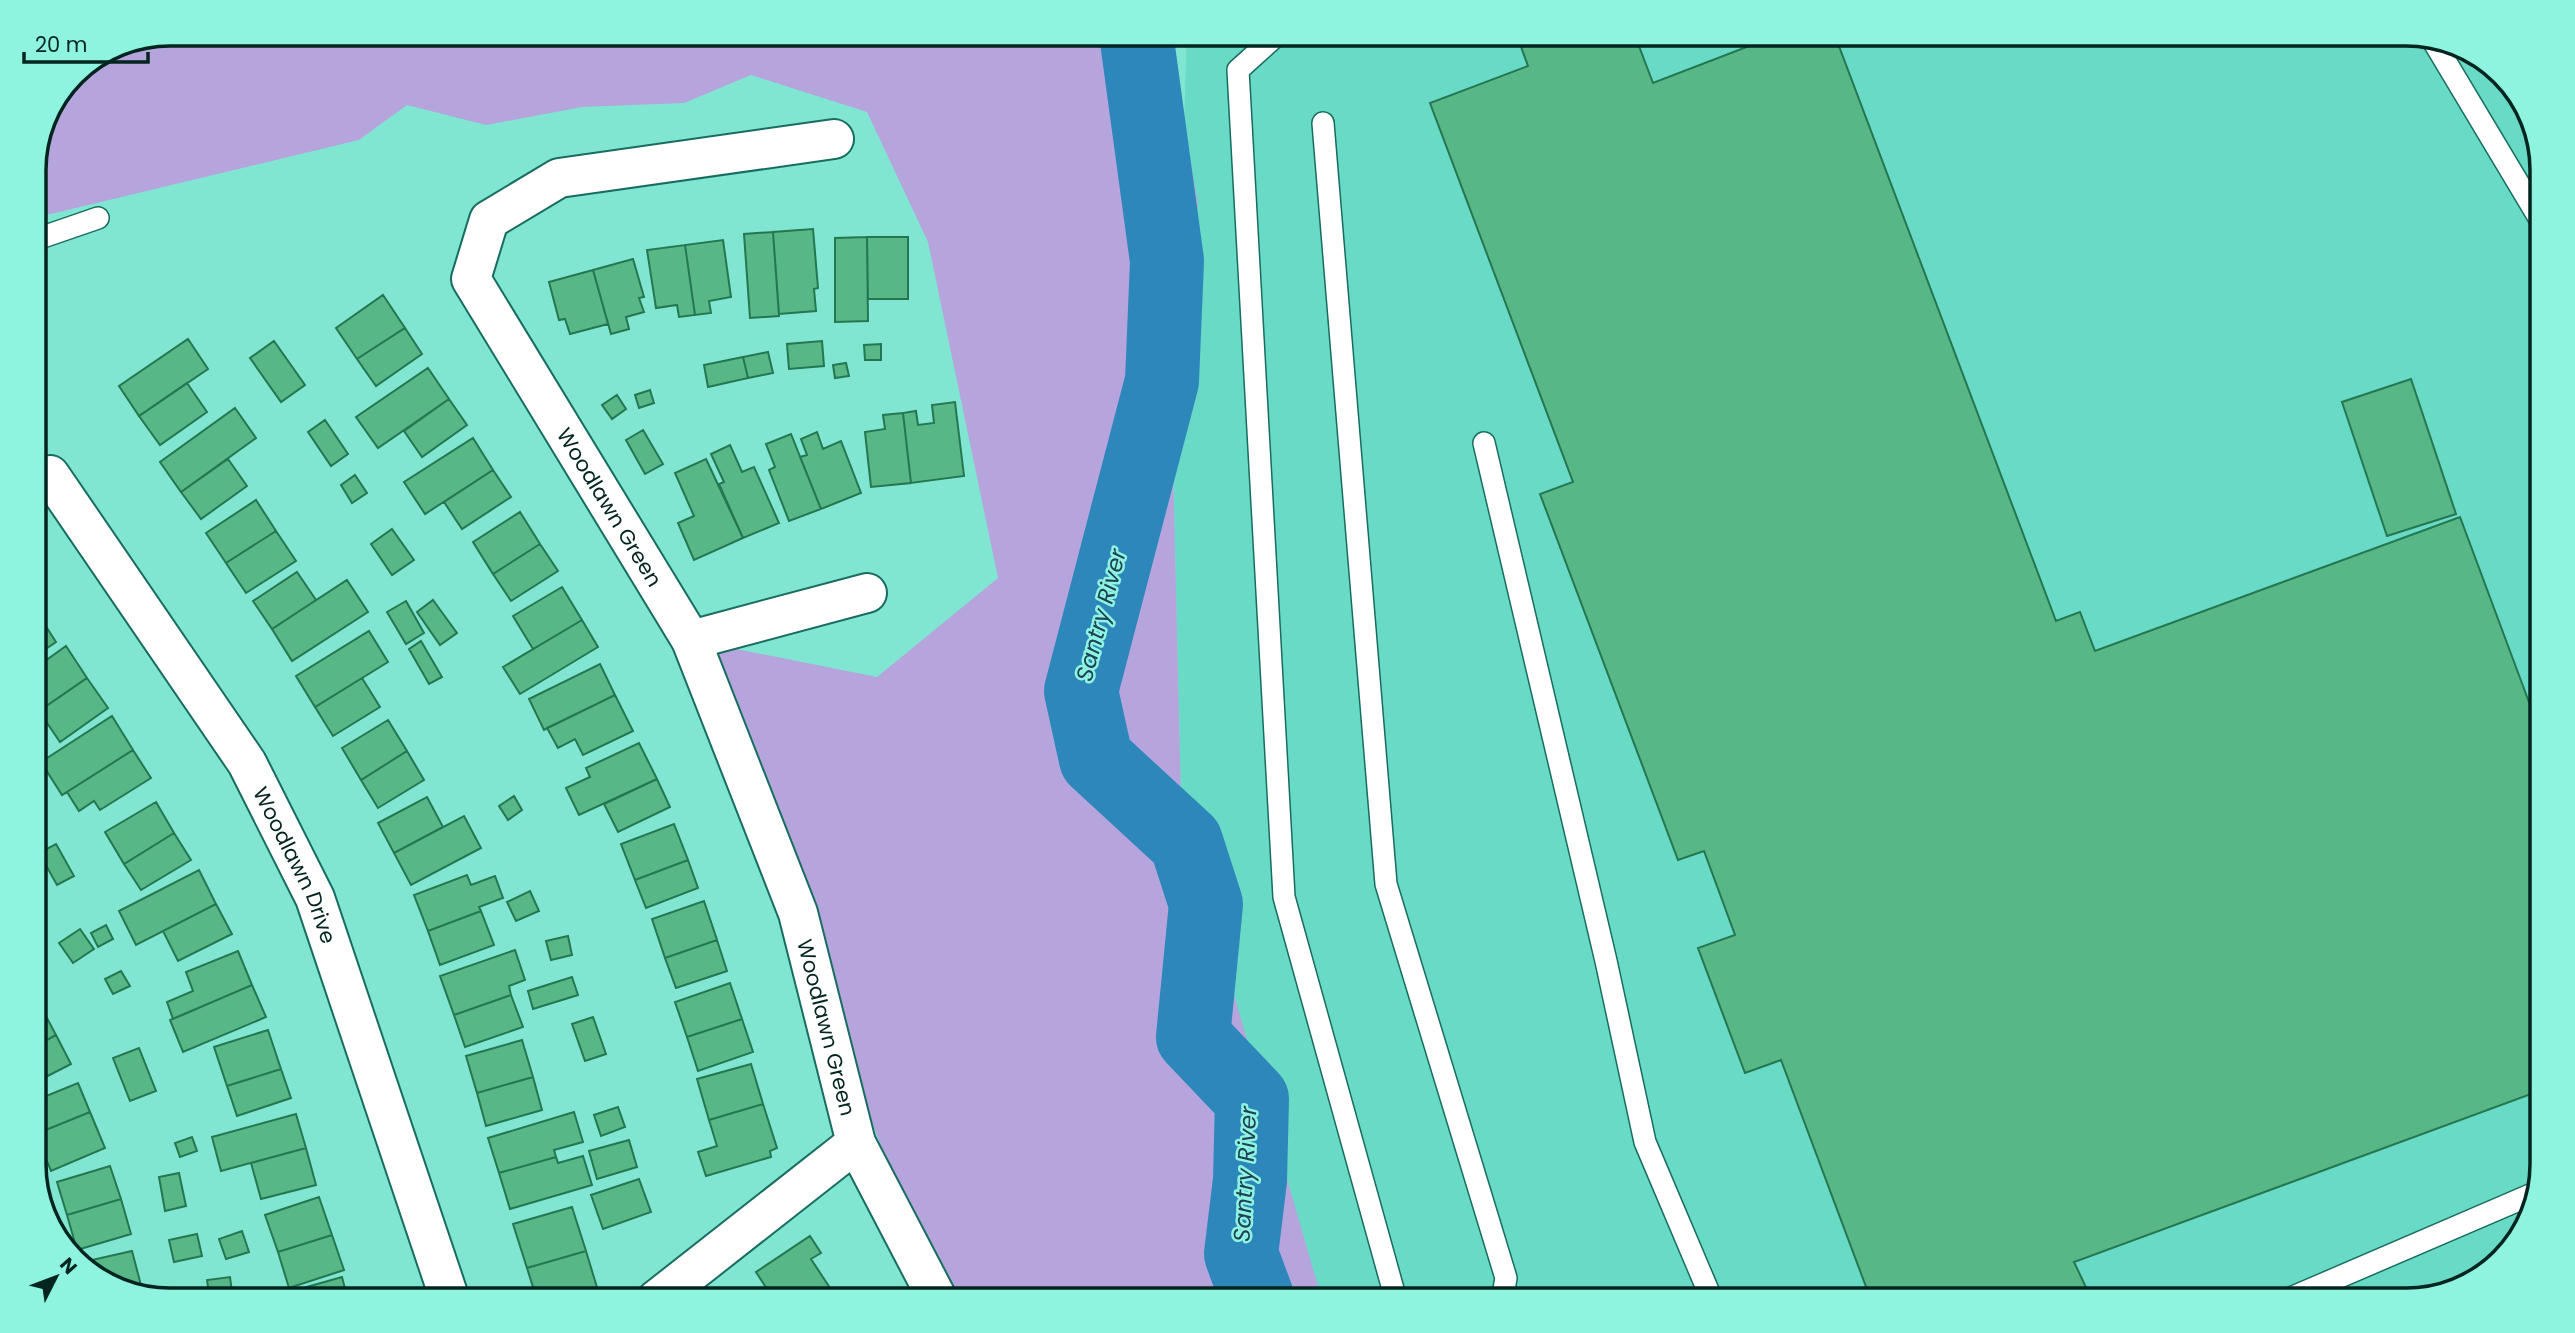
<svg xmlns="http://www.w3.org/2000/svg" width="2575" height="1333" font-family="Poppins,sans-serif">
  <rect width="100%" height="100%" fill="#80e6d2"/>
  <path fill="#68dac5" d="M 1187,33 L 2405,33 L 2466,48 L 2519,94 L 2541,161 L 2542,1163 L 2527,1224 L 2474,1281 L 2406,1300 L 1314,1300 L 1182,838 L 1173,464 Z"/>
  <path fill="#b6a4dd" d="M 251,33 L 1131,33 L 1176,81 L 1198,203 L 1173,464 L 1182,838 L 1201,903 L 1207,901 L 1322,1300 L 953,1300 L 881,1146 L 691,640 L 877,677 L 998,578 L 928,242 L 867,112 L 751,75 L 684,103 L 582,107 L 486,125 L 407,105 L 359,140 L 34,218 L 34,161 L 44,117 L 74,73 L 101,55 L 124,50 Z"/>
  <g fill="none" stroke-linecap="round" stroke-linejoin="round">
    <path stroke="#2d87bb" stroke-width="74" d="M 1136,33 L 1167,261 L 1162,381 L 1081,691 L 1096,759 L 1186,842 L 1206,904 L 1193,1037 L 1252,1099 L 1250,1180 L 1241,1254 L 1258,1300"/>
  </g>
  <path fill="#58b787" stroke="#247751" stroke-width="2" d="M 1516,33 L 1634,33 L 1653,83 L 1783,33 L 1834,33 L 2056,621 L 2080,612 L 2095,651 L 2460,517 L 2542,737 L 2542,1090 L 2074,1262 L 2092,1300 L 1871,1300 L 1781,1060 L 1745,1073 L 1698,948 L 1735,935 L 1704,851 L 1678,860 L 1540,494 L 1573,482 L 1430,103 L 1528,66 Z
    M 813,229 L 818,288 L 814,289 L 816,311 L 779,314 L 773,232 Z
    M 773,232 L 779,316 L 750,318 L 744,234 Z
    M 867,237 L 868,321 L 835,322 L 835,238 Z
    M 867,237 L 908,237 L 908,299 L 868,299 Z
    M 723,240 L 731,297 L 709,301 L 711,313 L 695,315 L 685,245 Z
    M 685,245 L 695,315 L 679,317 L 677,305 L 656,308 L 647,250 Z
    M 633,259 L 644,297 L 639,298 L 644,312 L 626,317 L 629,329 L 611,334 L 593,270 Z
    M 593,270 L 608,324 L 570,334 L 565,319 L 559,320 L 549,282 Z
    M 383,295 L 405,328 L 357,359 L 336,328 Z
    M 405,328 L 422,354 L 376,386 L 357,359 Z
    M 188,339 L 208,369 L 139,416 L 119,386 Z
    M 274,341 L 305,385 L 281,402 L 250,358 Z
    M 822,341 L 824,366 L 789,369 L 787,344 Z
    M 881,344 L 881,360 L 865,360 L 864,345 Z
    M 768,352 L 773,373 L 748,378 L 743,357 Z
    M 743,357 L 748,378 L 708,387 L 704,365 Z
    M 846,363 L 849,376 L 835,378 L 833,365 Z
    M 428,368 L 449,399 L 378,448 L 356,417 Z
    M 2411,379 L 2456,514 L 2387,536 L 2342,402 Z
    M 187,383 L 207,412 L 160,445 L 139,416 Z
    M 650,390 L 654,403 L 639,408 L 635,395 Z
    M 617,395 L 626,409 L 612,419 L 602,405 Z
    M 449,399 L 467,425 L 422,457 L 404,431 Z
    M 955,402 L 964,476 L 911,483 L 903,413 L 916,411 L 918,425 L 934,423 L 932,405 Z
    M 235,408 L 256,438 L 181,492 L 160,462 Z
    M 903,413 L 911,483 L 871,487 L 865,432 L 885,429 L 883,415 Z
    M 325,420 L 348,454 L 331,466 L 308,432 Z
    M 643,430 L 663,464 L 645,474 L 626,440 Z
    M 817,432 L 823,449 L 841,441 L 861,493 L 821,509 L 800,457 L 807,455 L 801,439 Z
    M 791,434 L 821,509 L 789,521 L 769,470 L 775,467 L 766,444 Z
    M 473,438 L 493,470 L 425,514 L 404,482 Z
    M 730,445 L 742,472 L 754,467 L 779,523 L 743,538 L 719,484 L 724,482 L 711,454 Z
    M 228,459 L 247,486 L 201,519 L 181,492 Z
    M 706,459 L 743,538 L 694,560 L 678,523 L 694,516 L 675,473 Z
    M 493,470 L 511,497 L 462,529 L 444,502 Z
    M 355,475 L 367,493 L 352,503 L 341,485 Z
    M 256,500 L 276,531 L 226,563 L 206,533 Z
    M 520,512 L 540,544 L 493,574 L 473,542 Z
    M 392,529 L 414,560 L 392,575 L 371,544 Z
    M 276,531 L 296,561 L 246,593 L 226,563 Z
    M 540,544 L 558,571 L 511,601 L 493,574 Z
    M 297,572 L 316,600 L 272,629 L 253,601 Z
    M 347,580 L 368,612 L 292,661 L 272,629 Z
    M 562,587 L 582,620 L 533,649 L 513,616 Z
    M 433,600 L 457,633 L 440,645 L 417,612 Z
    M 406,601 L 424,633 L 406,644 L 387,612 Z
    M 36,611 L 56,642 L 34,657 L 34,612 Z
    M 582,620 L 598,647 L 520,694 L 503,667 Z
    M 369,631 L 388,662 L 315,707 L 296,676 Z
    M 421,641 L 442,677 L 429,684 L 409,649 Z
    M 66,646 L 87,678 L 39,711 L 34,704 L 34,669 Z
    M 600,664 L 615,695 L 544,730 L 529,699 Z
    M 87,678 L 108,708 L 60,742 L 39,711 Z
    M 362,678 L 380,707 L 333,736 L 315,707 Z
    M 615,695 L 633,731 L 583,755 L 575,739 L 558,748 L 547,728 Z
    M 112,716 L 133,750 L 62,795 L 41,762 Z
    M 388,720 L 407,751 L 361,780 L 342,748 Z
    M 639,743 L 657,779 L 579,815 L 566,788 L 590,777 L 586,768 Z
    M 133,750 L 151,778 L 100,810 L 94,801 L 79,811 L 67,792 Z
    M 407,751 L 424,780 L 378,808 L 361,780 Z
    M 657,779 L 670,807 L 618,832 L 604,804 Z
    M 514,796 L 522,810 L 508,820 L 499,806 Z
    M 427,797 L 443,827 L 394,853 L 378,823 Z
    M 156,802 L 174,833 L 124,864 L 105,832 Z
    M 464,816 L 481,848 L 411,885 L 394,853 Z
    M 674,824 L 688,860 L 635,880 L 621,844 Z
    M 174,833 L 191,860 L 141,890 L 124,864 Z
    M 56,844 L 74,876 L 57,885 L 39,853 Z
    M 688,860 L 698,888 L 646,908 L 635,880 Z
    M 199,870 L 216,904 L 136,945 L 119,911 Z
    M 467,875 L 471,885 L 495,876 L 503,898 L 479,907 L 481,911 L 428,931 L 414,895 Z
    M 530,891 L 539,911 L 516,921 L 507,902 Z
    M 704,901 L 717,940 L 665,958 L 652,919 Z
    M 216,904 L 232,934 L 178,961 L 163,931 Z
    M 481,911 L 494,945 L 440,965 L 428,931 Z
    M 106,925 L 113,939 L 98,947 L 91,933 Z
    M 80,929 L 94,949 L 73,963 L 59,943 Z
    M 568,936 L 572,955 L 551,960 L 546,941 Z
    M 717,940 L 727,971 L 676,988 L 665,958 Z
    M 515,950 L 525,980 L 509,986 L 511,995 L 454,1015 L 440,976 Z
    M 238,951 L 252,985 L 173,1019 L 167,1002 L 193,991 L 186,972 Z
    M 121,971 L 130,986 L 113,994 L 105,979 Z
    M 572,977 L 578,995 L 533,1009 L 528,991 Z
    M 730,983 L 742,1019 L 687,1037 L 675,1002 Z
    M 252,985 L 266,1017 L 183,1052 L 170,1020 Z
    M 511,995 L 523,1027 L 465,1047 L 454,1015 Z
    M 39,1003 L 56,1035 L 34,1047 L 34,1006 Z
    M 593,1017 L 606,1054 L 585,1061 L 572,1024 Z
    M 742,1019 L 753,1052 L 698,1071 L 687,1037 Z
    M 268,1030 L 281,1069 L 227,1086 L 214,1047 Z
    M 56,1035 L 71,1064 L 34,1083 L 34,1047 Z
    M 522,1040 L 533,1077 L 477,1093 L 466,1056 Z
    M 139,1048 L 156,1091 L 130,1101 L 113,1058 Z
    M 751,1064 L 763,1104 L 709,1120 L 697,1079 Z
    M 281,1069 L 291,1098 L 237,1116 L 227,1086 Z
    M 533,1077 L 542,1110 L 486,1126 L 477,1093 Z
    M 78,1083 L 90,1112 L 36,1134 L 34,1101 Z
    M 763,1104 L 777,1148 L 770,1151 L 771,1157 L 706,1176 L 698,1152 L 717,1146 L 709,1120 Z
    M 618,1107 L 625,1127 L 601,1136 L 594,1115 Z
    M 90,1112 L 105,1148 L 51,1171 L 36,1134 Z
    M 574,1112 L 583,1142 L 554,1150 L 556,1157 L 499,1173 L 488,1138 Z
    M 296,1114 L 306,1148 L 221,1171 L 212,1137 Z
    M 192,1137 L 197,1151 L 180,1157 L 175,1143 Z
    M 629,1140 L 637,1167 L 597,1179 L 589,1151 Z
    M 306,1148 L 316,1185 L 261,1199 L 251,1163 Z
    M 583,1156 L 592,1185 L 510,1209 L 499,1173 L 556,1157 L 558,1163 Z
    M 110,1166 L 121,1199 L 67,1215 L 57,1182 Z
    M 179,1173 L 186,1206 L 165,1211 L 159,1177 Z
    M 639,1179 L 651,1212 L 603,1229 L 591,1195 Z
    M 319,1197 L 332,1235 L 278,1252 L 265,1215 Z
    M 121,1199 L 131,1234 L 77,1250 L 67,1215 Z
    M 572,1207 L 586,1251 L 527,1268 L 513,1224 Z
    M 242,1231 L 249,1252 L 226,1259 L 219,1239 Z
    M 197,1234 L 202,1256 L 174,1262 L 169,1240 Z
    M 332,1235 L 344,1270 L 289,1288 L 278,1252 Z
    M 810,1236 L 821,1253 L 811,1259 L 832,1291 L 818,1300 L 774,1300 L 756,1272 Z
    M 132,1251 L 142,1289 L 134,1291 L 109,1285 L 83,1262 Z
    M 586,1251 L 599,1294 L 580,1300 L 537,1300 L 527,1268 Z
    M 230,1277 L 233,1300 L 210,1300 L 207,1280 Z
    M 342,1277 L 348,1300 L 291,1300 L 289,1292 Z
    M 832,1291 L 838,1300 L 818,1300 Z"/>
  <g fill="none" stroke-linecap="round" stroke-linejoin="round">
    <defs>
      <path id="service" d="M 1279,33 L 1238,70 L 1284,897 L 1396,1300
        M 2432,39 L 2541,221
        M 1323,123 L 1386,884 L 1506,1278 L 1502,1300
        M 34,240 L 98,218
        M 1484,443 L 1606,961 L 1645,1142 L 1712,1300
        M 2286,1300 L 2535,1193"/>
      <g id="minor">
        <path id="s1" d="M 834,139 L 559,178 L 489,220 L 471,279 L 691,640 L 798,913 L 856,1143 L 938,1300"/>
        <path id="s2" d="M 50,475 L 247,763 L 315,898 L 450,1300"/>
        <path d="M 691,640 L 867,593"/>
        <path d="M 656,1300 L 856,1143"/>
      </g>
    </defs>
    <use href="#service" stroke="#186d60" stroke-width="24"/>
    <use href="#minor" stroke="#186d60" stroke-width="42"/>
    <use href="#service" stroke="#fff" stroke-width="21"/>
    <use href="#minor" stroke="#fff" stroke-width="38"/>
  </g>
  <g text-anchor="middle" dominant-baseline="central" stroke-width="5" stroke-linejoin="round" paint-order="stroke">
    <g font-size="21" fill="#032520" stroke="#8ef4df">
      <text stroke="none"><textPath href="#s1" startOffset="688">Woodlawn Green</textPath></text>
      <text stroke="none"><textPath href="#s2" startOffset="462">Woodlawn Drive</textPath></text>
      <text stroke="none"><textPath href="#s1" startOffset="1255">Woodlawn Green</textPath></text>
    </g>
    <g font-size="23" font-style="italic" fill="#1d4158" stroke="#8ef4df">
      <text transform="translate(1101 615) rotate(-75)">Santry River</text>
      <text transform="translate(1245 1174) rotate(-87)">Santry River</text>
    </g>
  </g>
  <path d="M0 0H2575V1333H0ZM170 46H2406A124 124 0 0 1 2530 170V1164A124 124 0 0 1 2406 1288H170A124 124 0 0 1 46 1164V170A124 124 0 0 1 170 46Z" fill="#8ef4df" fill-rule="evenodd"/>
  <path fill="none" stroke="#032520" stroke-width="3.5" d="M170 46H2406A124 124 0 0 1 2530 170V1164A124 124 0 0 1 2406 1288H170A124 124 0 0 1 46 1164V170A124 124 0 0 1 170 46Z"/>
  <g transform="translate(56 1277) rotate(48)" stroke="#8ef4df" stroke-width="5" paint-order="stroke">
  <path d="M0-5L12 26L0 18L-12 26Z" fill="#032520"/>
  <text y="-10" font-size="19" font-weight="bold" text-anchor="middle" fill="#032520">N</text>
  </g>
  <path d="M24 52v10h124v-10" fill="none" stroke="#032520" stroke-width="3.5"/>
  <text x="35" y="52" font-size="21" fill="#032520" stroke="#8ef4df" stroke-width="5" paint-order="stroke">20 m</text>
</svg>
